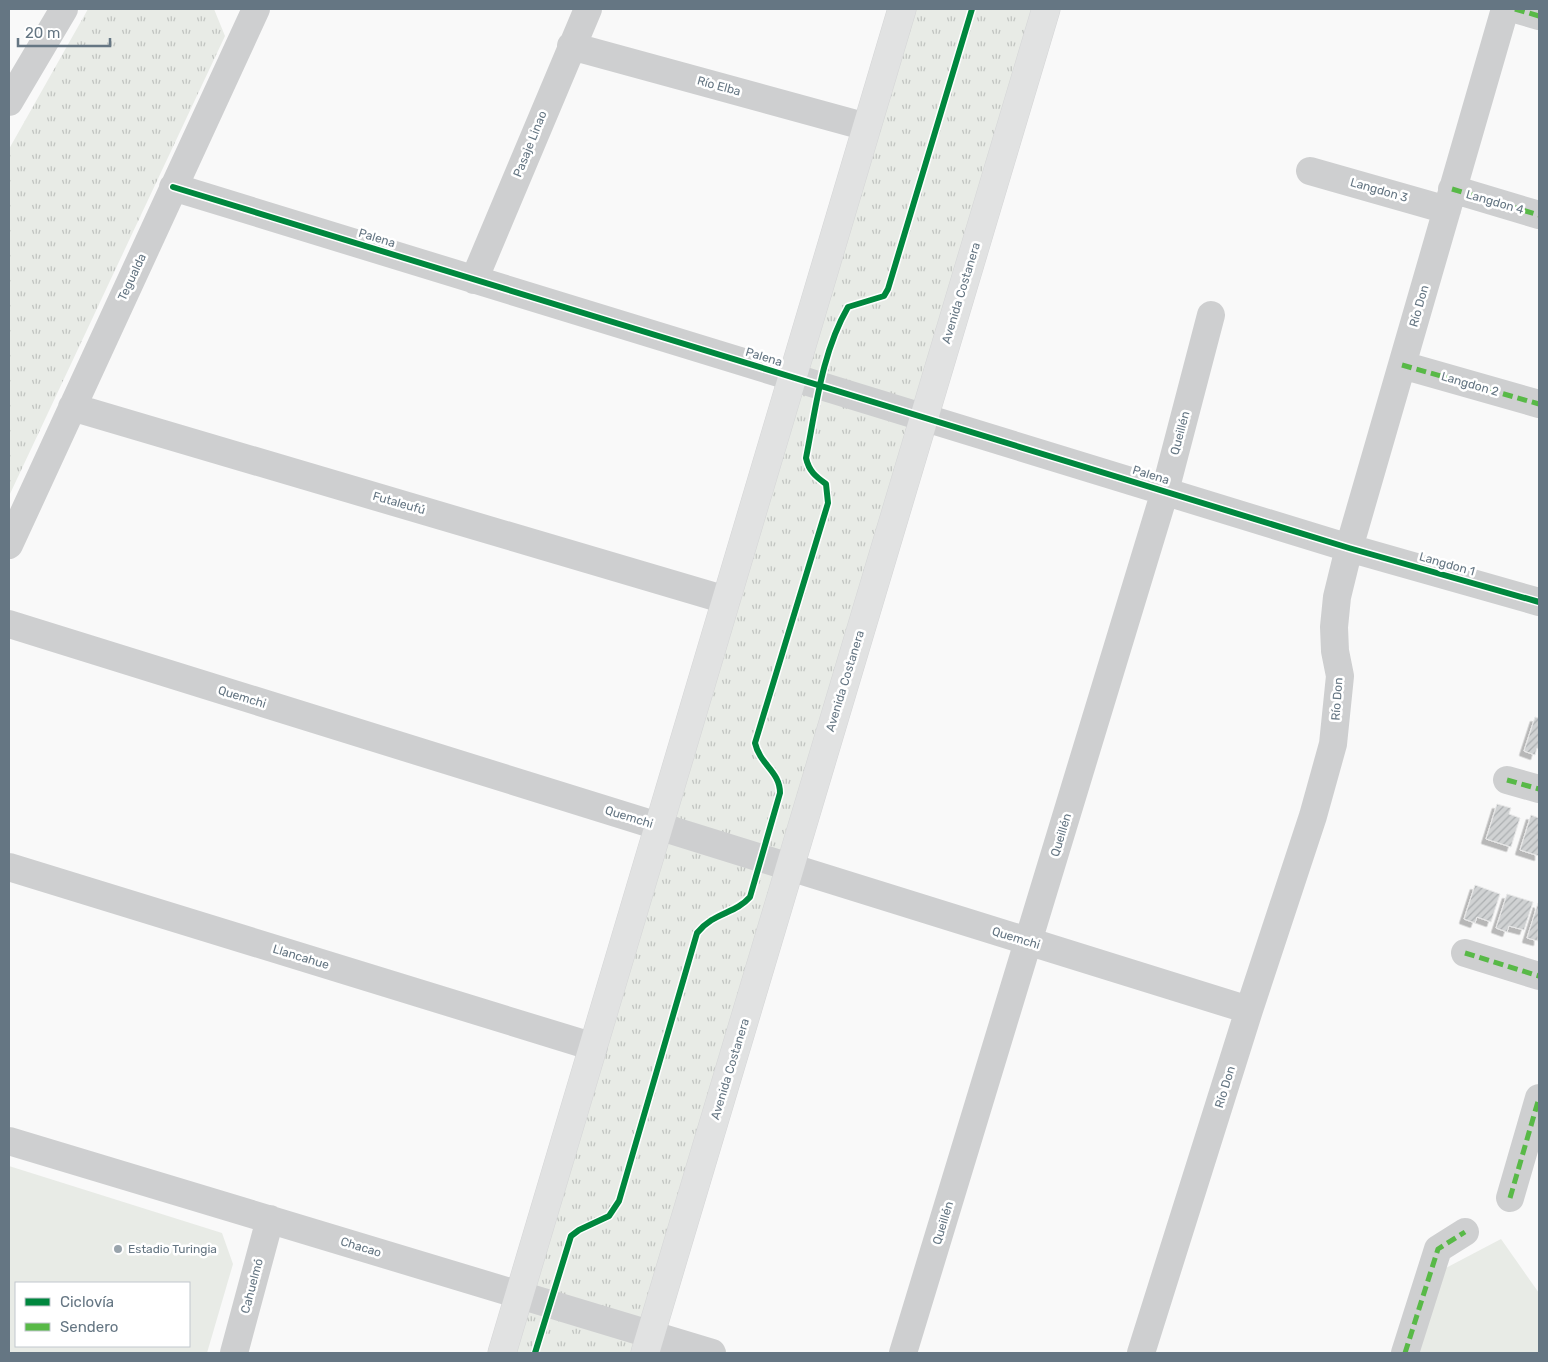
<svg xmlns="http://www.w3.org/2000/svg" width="1548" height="1362" font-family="Rubik,sans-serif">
  <defs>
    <pattern id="park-tufts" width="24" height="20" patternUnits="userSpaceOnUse" patternTransform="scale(1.25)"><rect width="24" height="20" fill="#e8ebe6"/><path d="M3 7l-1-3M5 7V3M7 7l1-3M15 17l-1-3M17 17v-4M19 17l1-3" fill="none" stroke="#c0c3c0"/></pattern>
    <pattern id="building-hatch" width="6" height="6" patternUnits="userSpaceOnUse" patternTransform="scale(1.25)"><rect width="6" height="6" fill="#d0d2d3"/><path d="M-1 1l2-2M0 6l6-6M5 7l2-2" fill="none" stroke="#acafb1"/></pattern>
    <filter id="shadow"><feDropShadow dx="-4.5" dy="4.5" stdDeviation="0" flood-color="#0004"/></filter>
  </defs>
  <rect width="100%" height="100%" fill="#f9f9f9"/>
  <path fill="#e8ebe6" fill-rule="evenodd" d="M 9,1166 L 222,1233 L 233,1264 L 207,1353 L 9,1353 ZM 16,1283 L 189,1283 L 189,1346 L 16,1346 Z
    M 1501,1239 L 1539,1293 L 1539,1353 L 1419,1353 L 1442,1270 Z"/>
  <path fill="url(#park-tufts)" d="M 88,9 L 214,9 L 225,36 L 9,496 L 9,149 Z
    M 910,9 L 1039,9 L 638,1353 L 508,1353 Z"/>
  <path fill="url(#building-hatch)" stroke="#e8e8e8" filter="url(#shadow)" d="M 1535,717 L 1539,718 L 1539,749 L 1537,748 L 1535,755 L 1524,751 Z
    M 1497,804 L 1511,808 L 1509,814 L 1520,818 L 1511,847 L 1486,839 Z
    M 1531,815 L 1539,818 L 1539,856 L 1520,850 Z
    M 1475,885 L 1500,894 L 1491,922 L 1477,917 L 1475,923 L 1464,919 Z
    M 1507,894 L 1533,902 L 1524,930 L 1509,926 L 1507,932 L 1496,928 Z
    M 1538,903 L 1539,904 L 1538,941 L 1527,938 Z"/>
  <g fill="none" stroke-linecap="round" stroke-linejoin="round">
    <defs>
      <path id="primary" d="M 502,1353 L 902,9
        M 645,1353 L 1046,9"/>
    </defs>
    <use href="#primary" stroke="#d5d6d7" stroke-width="29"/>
    <path stroke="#cecfd0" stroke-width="28" d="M 1515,9 L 1539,16
      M 571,46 L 867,127
      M 9,102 L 64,9
      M 1310,171 L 1447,210
      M 173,187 L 1349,548 L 1539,602
      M 1452,189 L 1539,215
      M 474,280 L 588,9
      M 1402,365 L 1539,404
      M 72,407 L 726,600
      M 9,545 L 256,9
      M 9,624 L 1249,1010
      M 1507,780 L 1539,789
      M 9,867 L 594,1047
      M 1465,953 L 1539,976
      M 9,1141 L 712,1353
      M 1510,1198 L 1539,1098
      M 234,1353 L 270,1219
      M 903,1353 L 1165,491 L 1211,315
      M 1141,1353 L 1249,1010 L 1313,816 L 1333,744 L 1340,676 L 1335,651 L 1334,627 L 1337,597 L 1349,548 L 1505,9
      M 1405,1353 L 1438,1249 L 1465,1232"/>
    <use href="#primary" stroke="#e1e2e2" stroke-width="28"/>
    <path stroke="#58b947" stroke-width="5" stroke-dasharray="10 5" stroke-linecap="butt" d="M 1515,9 L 1539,16
      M 1452,189 L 1539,215
      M 1402,365 L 1539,404
      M 1507,780 L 1539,789
      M 1465,953 L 1539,976
      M 1510,1198 L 1539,1098
      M 1405,1353 L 1438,1249 L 1465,1232"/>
    <defs>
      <path id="cycleway" d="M 173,187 L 1349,548 L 1539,602
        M 535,1353 L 571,1236 L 579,1230 L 609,1216 L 619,1201 L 697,933 C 714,912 735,914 750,897 L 780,793 C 780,771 760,765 755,743 L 828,503 L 826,484 C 815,476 809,471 806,458 C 816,407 822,352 848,307 L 884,296 L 888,289 L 972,9"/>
    </defs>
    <use href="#cycleway" stroke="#fff" stroke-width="9"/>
    <use href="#cycleway" stroke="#00873e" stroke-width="6"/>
  </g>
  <circle fill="#99a4ac" stroke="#fff" stroke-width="2" cx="118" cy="1249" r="5"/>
  <g text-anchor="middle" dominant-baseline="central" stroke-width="5" stroke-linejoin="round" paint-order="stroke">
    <g font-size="12" fill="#657683" stroke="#fff">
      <text transform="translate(719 86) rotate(15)">Río Elba</text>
      <text transform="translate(530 144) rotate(-68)">Pasaje Linao</text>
      <text transform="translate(1379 190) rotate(16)">Langdon 3</text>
      <text transform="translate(1495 202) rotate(16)">Langdon 4</text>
      <text transform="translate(377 238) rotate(17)">Palena</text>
      <text transform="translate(132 277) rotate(-65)">Tegualda</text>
      <text transform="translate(961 293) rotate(-73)">Avenida Costanera</text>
      <text transform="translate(1419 306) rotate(-74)">Río Don</text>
      <text transform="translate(764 357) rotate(17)">Palena</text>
      <text transform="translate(1470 384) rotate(16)">Langdon 2</text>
      <text transform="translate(1180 433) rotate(-75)">Queillén</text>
      <text transform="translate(1151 475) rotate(17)">Palena</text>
      <text transform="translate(399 503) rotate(16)">Futaleufú</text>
      <text transform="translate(1447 564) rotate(16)">Langdon 1</text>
      <text transform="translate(845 681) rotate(-73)">Avenida Costanera</text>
      <text transform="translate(242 697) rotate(17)">Quemchi</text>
      <text transform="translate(1337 699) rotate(-86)">Río Don</text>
      <text transform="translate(629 817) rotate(17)">Quemchi</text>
      <text transform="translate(1061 835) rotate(-73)">Queillén</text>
      <text transform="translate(1016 938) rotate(17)">Quemchi</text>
      <text transform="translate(301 957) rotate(17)">Llancahue</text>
      <text transform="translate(730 1069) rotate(-73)">Avenida Costanera</text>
      <text transform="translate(1225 1087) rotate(-73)">Río Don</text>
      <text transform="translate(943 1223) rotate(-73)">Queillén</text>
      <text transform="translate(361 1247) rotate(17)">Chacao</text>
      <text transform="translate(252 1286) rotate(-75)">Cahuelmó</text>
    </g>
    <g font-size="12" fill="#657683" stroke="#fff" text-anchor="start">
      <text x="128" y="1249">Estadio Turingia</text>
    </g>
  </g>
  <rect width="1548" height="1362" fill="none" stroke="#657683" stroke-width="20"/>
  <rect x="15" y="1282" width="175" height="65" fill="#ffffff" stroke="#c1c8cd"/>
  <rect x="25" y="1298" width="25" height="8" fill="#00873e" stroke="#c1c8cd"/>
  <text x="60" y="1307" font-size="15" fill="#657683">Ciclovía</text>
  <rect x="25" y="1323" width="25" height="8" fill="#58b947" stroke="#c1c8cd"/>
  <text x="60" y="1332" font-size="15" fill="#657683">Sendero</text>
  <path d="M18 38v8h92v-8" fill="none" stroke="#657683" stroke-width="2.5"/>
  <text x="25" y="38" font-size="15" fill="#657683" stroke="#ffffff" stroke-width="4" paint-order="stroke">20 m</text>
</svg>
